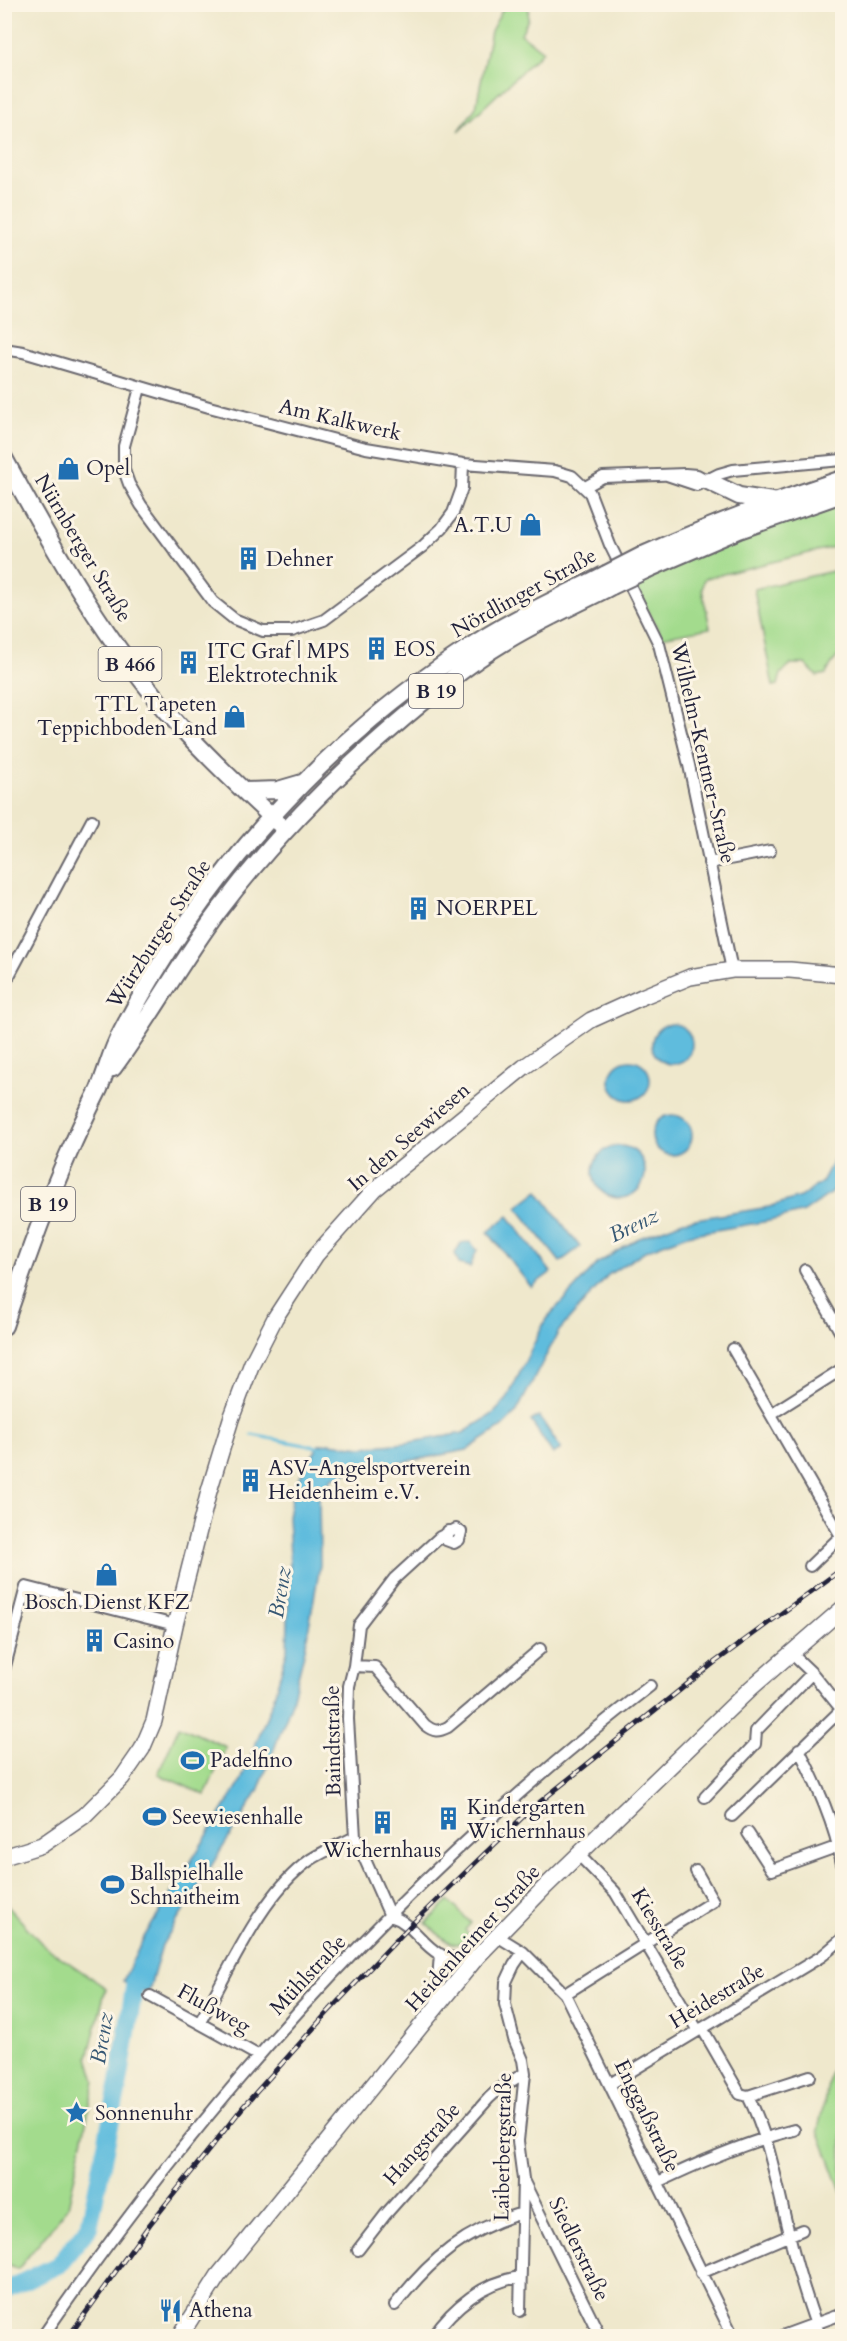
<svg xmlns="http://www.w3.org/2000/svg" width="847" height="2341" font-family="Cardo,serif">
  <rect width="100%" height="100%" fill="#fcf5e5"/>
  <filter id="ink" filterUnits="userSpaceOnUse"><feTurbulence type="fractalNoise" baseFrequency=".0167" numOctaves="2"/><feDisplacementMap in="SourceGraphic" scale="12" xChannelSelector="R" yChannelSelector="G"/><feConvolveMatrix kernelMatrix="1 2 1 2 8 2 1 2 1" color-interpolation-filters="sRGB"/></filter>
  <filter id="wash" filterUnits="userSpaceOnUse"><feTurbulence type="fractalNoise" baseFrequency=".008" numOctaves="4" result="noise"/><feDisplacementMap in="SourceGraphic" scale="24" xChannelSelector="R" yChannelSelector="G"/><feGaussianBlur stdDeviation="1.35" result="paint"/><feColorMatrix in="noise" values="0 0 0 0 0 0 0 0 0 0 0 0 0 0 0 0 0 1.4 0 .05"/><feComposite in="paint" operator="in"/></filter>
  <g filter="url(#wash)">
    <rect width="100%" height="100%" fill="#efe8cc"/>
    <path fill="#a3db8d" stroke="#627e64" stroke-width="1.5" d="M 505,5 L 529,5 L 528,19 L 521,34 L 543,51 L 459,131 L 476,107 L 491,31 Z
      M 842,500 L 842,545 L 707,578 L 703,581 L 702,589 L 710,628 L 662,637 L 633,583 L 697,553 Z
      M 842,569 L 842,652 L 832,663 L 826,674 L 817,676 L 805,664 L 791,664 L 781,674 L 778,685 L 773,686 L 754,589 Z
      M 179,1726 L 226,1747 L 205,1795 L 158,1774 Z
      M 449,1901 L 471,1923 L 465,1930 L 471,1937 C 454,1954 440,1935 426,1923 Z
      M 4,1902 L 43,1945 L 106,1988 L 88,2057 L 95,2081 L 68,2207 L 18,2269 L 4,2264 Z
      M 842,2054 L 842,2194 L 818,2130 L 831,2071 Z"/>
    <path fill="#5fbcdd" stroke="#406f8c" stroke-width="1.5" d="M652 1044a20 20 0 1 1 40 0a20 20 0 1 1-40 0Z
      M610 1080a20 20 0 1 1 40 0a20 20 0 1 1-40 0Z
      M652 1135a20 20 0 1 1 40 0a20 20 0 1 1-40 0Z
      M 842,1144 L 842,1174 L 831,1193 L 804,1212 L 769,1221 L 687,1235 L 645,1251 L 608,1275 L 559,1331 L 516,1413 L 502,1427 L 467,1450 L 350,1472 L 332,1478 L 319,1496 L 320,1565 L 305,1649 L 291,1705 L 258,1791 L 162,1945 L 148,1994 L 123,1981 L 144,1937 L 241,1781 L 273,1700 L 287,1651 L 290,1557 L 288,1516 L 294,1486 L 319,1445 L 329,1443 L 362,1447 L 406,1443 L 463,1433 L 493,1414 L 507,1399 L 546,1319 L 598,1263 L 637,1239 L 683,1221 L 769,1207 L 800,1197 L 822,1182 Z
      M593 1172a26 26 0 1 1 52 0a26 26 0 1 1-52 0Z
      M 538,1191 L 580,1247 L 560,1262 L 517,1207 Z
      M 508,1216 L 551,1272 L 531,1287 L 488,1232 Z
      M 470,1242 L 477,1250 L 470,1267 L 459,1264 L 455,1253 L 461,1243 Z
      M 539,1416 L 561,1449 L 553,1454 L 531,1421 Z"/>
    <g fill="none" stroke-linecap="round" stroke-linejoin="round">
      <path stroke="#5fbcdd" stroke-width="3" d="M 252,1435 L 321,1448"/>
      <path stroke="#5fbcdd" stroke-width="18" d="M 4,2291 L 58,2265 L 89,2227 L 119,2082 L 136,1976 L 141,1965"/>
    </g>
  </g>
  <g filter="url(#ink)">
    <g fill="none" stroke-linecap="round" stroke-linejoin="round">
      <defs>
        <path id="street" d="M 4,349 L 23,352 L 209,407 L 366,448 L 463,464 L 555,471 L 572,476 L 590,493 L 610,545 L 659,644 L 689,765 L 732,970
          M 140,388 L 124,446 L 124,470 L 129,484 L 141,505 L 213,602 L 234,619 L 263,631 L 292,631 L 324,620 L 422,547 L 442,528 L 453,513 L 462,488 L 463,464
          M 667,475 L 697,485 L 719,474 L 733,470 L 842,460
          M 585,487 L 603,477 L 685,474 L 697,475 L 708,481
          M 709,863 L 770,851
          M 4,985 L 92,820
          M 805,1270 L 842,1335
          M 733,1349 L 841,1536
          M 771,1414 L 842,1369
          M 810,1566 L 842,1535
          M 791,1653 L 812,1673 L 842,1710
          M 354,1666 L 375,1667 L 425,1725 C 434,1732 438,1732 448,1727 L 540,1649
          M 4,1670 L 26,1587 L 175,1625
          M 799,1749 C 817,1786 835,1824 842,1864
          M 705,1797 L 755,1744 L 756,1731 L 812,1673
          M 732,1816 L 842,1709
          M 748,1833 L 772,1870 L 839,1846
          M 579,1855 L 615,1892 L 698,2031
          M 390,1916 L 355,1837 L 348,1719 L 349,1686 L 354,1666 L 359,1625 L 394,1579 L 440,1537 L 456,1529 L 461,1532 L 459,1540 L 454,1543 L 446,1540 L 448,1531
          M 390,1916 C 412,1922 420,1943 439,1954 C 451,1960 465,1958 477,1957
          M 497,1936 L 523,1952 L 565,1994 L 733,2336
          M 565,1994 L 713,1901 L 696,1871
          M 150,1996 L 259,2056
          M 436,2006 L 440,1954
          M 200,2022 C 229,1971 262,1893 310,1860 C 324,1851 341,1844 355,1837
          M 702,2028 L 740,2094 L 748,2096 C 770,2139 777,2187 789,2234 C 797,2268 808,2303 820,2336
          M 610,2084 L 822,1956 L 842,1939
          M 748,2096 L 810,2076
          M 523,2180 L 600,2336
          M 658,2182 C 702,2161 746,2142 794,2130
          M 358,2250 L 385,2215 L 489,2098 L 500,2088 L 525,2073
          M 701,2273 L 802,2230
          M 395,2305 C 431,2259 465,2230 522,2213
          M 520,2311 L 523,2179 L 518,2141 L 525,2073 L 523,2060 L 514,2039 L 505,2004 L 506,1982 L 514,1965 L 523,1952
          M 43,2336 C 211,2091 414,1867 650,1686
          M 433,2336 C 453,2307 484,2282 520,2277
          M 782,2336 L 842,2314"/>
        <path id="secondary" d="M 4,1857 L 42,1845 L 84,1816 L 122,1778 L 142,1749 L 154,1721 L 175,1625 L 209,1491 L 231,1419 L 252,1363 L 275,1318 L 316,1255 L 375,1189 L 524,1067 L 591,1020 L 644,996 L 690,977 L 732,970 L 790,970 L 842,975
          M 180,2336 L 218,2276 L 477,1957 L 546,1886 L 751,1688 L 842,1609"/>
        <path id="primary" d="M 4,458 C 55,552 107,644 178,724 C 209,759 244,791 278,823
          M 708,481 L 739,496 L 772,501
          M 643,555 C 708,526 775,501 842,479
          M 648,569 L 739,530 L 842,494
          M 244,791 L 278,790 L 302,783
          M 113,1068 C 150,1018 180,963 217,913 C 272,840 336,775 405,717 C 437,690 468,664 503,643 C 538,621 576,605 612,586
          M 4,1326 C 23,1269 43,1212 67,1157 C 77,1134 88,1111 99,1089 C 107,1070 111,1051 121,1033 C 200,880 321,745 465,650 C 509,620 559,598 606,574"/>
      </defs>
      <use href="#street" stroke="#6a676e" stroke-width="14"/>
      <use href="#secondary" stroke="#6a676e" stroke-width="18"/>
      <use href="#primary" stroke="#6a676e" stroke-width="20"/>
      <use href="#street" stroke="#fff" stroke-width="10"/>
      <use href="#secondary" stroke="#fff" stroke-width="15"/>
      <use href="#primary" stroke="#fff" stroke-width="16"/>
      <defs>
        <path id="rail" d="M 69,2336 L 150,2224 L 243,2107 L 328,2012 L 410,1926 L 530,1810 L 715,1662 L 842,1569"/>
      </defs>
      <use href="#rail" stroke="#22223b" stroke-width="5"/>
      <use href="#rail" stroke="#fcf5e5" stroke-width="3" stroke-dasharray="9" stroke-linecap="butt"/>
      <defs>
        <path id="primary-bridge" d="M 606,574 L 643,555
          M 612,586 L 648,569"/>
      </defs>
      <use href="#primary-bridge" stroke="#6a676e" stroke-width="20" stroke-linecap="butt"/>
      <use href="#primary-bridge" stroke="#fff" stroke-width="16"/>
    </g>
  </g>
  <defs>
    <symbol id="shop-bare" viewBox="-9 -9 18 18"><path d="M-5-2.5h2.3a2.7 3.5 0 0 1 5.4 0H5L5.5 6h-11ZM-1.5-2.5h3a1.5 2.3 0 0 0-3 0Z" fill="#1f6fb2" stroke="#fcf5e5" stroke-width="2.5" paint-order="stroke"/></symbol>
    <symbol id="building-bare" viewBox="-9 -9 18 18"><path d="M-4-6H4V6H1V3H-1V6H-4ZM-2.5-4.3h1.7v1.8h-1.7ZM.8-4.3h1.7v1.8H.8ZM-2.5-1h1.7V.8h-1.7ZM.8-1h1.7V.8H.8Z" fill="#1f6fb2" stroke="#fcf5e5" stroke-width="2.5" paint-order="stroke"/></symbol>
    <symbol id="stadium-bare" viewBox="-9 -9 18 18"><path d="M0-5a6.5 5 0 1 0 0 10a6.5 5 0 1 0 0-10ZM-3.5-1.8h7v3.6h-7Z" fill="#1f6fb2" stroke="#fcf5e5" stroke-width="2.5" paint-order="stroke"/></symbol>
    <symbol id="sight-bare" viewBox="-9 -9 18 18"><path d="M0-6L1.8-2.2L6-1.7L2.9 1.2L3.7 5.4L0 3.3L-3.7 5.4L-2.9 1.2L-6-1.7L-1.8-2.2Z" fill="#1f6fb2" stroke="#fcf5e5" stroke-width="2.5" paint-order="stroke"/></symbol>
    <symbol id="restaurant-bare" viewBox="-9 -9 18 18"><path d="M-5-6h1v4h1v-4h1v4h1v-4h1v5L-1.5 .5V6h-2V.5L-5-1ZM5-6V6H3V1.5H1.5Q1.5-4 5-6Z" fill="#1f6fb2" stroke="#fcf5e5" stroke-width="2.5" paint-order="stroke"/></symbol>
  </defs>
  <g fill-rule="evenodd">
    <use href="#shop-bare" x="52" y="452" width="33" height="33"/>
    <use href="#shop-bare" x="514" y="508" width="33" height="33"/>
    <use href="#building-bare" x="232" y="542" width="33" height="33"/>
    <use href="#building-bare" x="360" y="632" width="33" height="33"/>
    <use href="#building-bare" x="172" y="646" width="33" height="33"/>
    <use href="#shop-bare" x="218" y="700" width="33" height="33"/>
    <use href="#building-bare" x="402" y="892" width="33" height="33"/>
    <use href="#building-bare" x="234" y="1464" width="33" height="33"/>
    <use href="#shop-bare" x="90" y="1558" width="33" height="33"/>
    <use href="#building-bare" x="78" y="1624" width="33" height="33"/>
    <use href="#stadium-bare" x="176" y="1744" width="33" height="33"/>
    <use href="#stadium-bare" x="138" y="1800" width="33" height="33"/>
    <use href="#building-bare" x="432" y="1802" width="33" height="33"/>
    <use href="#building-bare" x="366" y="1806" width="33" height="33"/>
    <use href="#stadium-bare" x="96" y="1868" width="33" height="33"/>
    <use href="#sight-bare" x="60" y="2096" width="33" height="33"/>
    <use href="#restaurant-bare" x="154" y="2294" width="33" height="33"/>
  </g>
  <g text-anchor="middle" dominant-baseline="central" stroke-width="6" stroke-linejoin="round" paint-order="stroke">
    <g fill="#fcf5e5" stroke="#63616e" stroke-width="1.5">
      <rect x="98.5" y="647" width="63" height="34" rx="4.5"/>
      <rect x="409" y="674" width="54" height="34" rx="4.5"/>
      <rect x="21" y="1187" width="54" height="34" rx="4.5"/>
    </g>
    <g font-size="20" font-weight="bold" fill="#22223b">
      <text x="130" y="664">B 466</text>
      <text x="436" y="691">B 19</text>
      <text x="48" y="1204">B 19</text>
    </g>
    <g font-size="21" fill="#22223b" stroke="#fcf5e5">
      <text transform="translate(340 420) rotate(13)">Am Kalkwerk</text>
      <text transform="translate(83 548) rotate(59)">Nürnberger Straße</text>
      <text transform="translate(524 593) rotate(-29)">Nördlinger Straße</text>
      <text transform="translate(703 753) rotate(77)">Wilhelm-Kentner-Straße</text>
      <text transform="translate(159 934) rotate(-57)">Würzburger Straße</text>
      <text transform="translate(409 1137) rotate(-41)">In den Seewiesen</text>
      <text transform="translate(333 1741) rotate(-91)">Baindtstraße</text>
      <text transform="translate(660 1929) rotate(59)">Kiesstraße</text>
      <text transform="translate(473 1938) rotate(-48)">Heidenheimer Straße</text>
      <text transform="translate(308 1975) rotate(-47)">Mühlstraße</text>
      <text transform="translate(717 1996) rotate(-31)">Heidestraße</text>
      <text transform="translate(214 2009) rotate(29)">Flußweg</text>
      <text transform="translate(647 2116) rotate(64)">Enggaßstraße</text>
      <text transform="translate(422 2144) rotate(-48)">Hangstraße</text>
      <text transform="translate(503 2147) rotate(-89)">Laiberbergstraße</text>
      <text transform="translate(579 2249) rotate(64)">Siedlerstraße</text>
    </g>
    <g font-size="21" fill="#22223b" stroke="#fcf5e5" text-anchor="start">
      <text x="86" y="468">Opel</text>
      <text x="512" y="525" text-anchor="end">A.T.U</text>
      <text x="266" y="559">Dehner</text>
      <text x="394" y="649">EOS</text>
      <text x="207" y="651">ITC Graf | MPS<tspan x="207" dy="24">Elektrotechnik</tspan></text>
      <text x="217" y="704" text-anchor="end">TTL Tapeten<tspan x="217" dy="24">Teppichboden Land</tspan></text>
      <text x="436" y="908">NOERPEL</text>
      <text x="268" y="1468">ASV-Angelsportverein<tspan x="268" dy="24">Heidenheim e.V.</tspan></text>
      <text x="107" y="1602" text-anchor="middle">Bosch Dienst KFZ</text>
      <text x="113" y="1641">Casino</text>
      <text x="210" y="1760">Padelfino</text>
      <text x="467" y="1807">Kindergarten<tspan x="467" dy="24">Wichernhaus</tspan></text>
      <text x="172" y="1817">Seewiesenhalle</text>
      <text x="382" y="1850" text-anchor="middle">Wichernhaus</text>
      <text x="130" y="1873">Ballspielhalle<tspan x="130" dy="24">Schnaitheim</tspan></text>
      <text x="95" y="2113">Sonnenuhr</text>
      <text x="189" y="2310">Athena</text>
    </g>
    <g font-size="22" font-style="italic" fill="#375874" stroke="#fcf5e5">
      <text transform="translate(634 1225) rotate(-26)">Brenz</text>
      <text transform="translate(280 1592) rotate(-81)">Brenz</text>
      <text transform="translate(102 2038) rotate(-81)">Brenz</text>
    </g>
  </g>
  <rect width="847" height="2341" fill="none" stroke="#fcf5e5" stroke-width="24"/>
</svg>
